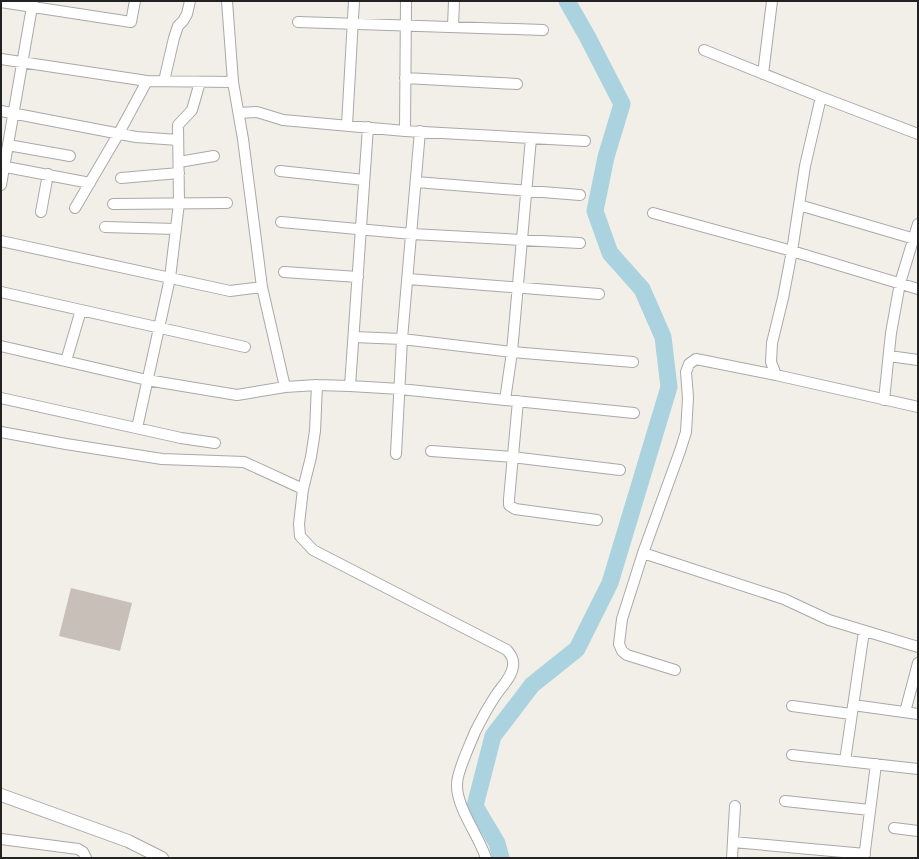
<svg xmlns="http://www.w3.org/2000/svg" width="919" height="859" font-family="Commissioner,sans-serif">
  <rect width="100%" height="100%" fill="#f2efe9"/>
  <g fill="none" stroke-linecap="round" stroke-linejoin="round">
    <path stroke="#aad3df" stroke-width="17" d="M 501,858 L 497,843 L 475,806 L 493,736 L 532,685 L 577,649 L 610,583 L 669,387 L 663,337 L 642,289 L 610,253 L 595,211 L 606,157 L 622,104 L 587,36 L 567,1"/>
  </g>
  <path fill="#c7bfb8" d="M 71,588 L 132,603 L 120,651 L 59,636 Z"/>
  <g fill="none" stroke-linecap="round" stroke-linejoin="round">
    <defs>
      <path id="minor" d="M 227,1 L 233,82 L 243,139 L 262,287 L 285,387
        M 1,2 L 131,22 L 135,1
        M 298,22 L 543,30
        M 453,27 L 454,1
        M 704,50 L 821,97 L 805,166 L 792,251 L 783,298 L 772,343 L 771,362 L 776,375
        M 1,59 L 147,81 L 233,82
        M 763,74 L 772,1
        M 405,78 L 517,84
        M 164,81 L 174,38 L 178,26 L 183,21 L 187,14 L 190,1
        M 821,97 L 918,134
        M 1,111 L 136,137 L 178,140
        M 239,113 L 257,112 L 283,120 L 405,131 L 585,141
        M 347,125 L 354,1
        M 405,131 L 406,1
        M 8,145 L 70,156
        M 179,162 L 214,156
        M 1,166 L 90,183
        M 280,171 L 364,180
        M 121,178 L 179,173
        M 416,182 L 580,195
        M 1,185 L 33,1
        M 113,204 L 227,203
        M 799,205 L 918,240
        M 75,208 L 119,133 L 147,81
        M 41,212 L 48,174
        M 653,213 L 792,251 L 918,289
        M 281,222 L 412,234 L 580,243
        M 105,227 L 176,229
        M 1,241 L 230,291 L 262,287
        M 284,272 L 358,277
        M 408,279 L 599,294
        M 1,292 L 245,347
        M 354,337 L 402,339 L 512,352 L 633,362
        M 1,346 L 147,380 L 237,395 L 285,387 L 317,385 L 350,386 L 400,389 L 505,400 L 634,413
        M 889,356 L 918,360
        M 66,361 L 81,310
        M 317,385 L 315,431 L 311,457 L 303,489 L 299,524 L 300,536 L 313,550 L 507,650 C 511,655 514,659 513,666 C 512,677 502,686 496,695 C 488,707 481,720 475,732 C 470,745 457,771 457,784 C 456,807 479,836 486,858
        M 350,386 L 368,127
        M 1,398 L 181,438 L 215,443
        M 505,400 L 512,352 L 531,138
        M 884,400 L 891,333 L 900,283 L 918,224
        M 518,401 L 509,499 L 509,505 L 515,509 L 597,520
        M 137,428 L 170,278 L 179,203 L 178,125 L 192,110 L 200,82
        M 1,432 L 66,444 L 162,459 L 244,462 L 303,489
        M 431,451 L 512,457 L 620,470
        M 396,454 L 402,339 L 420,131
        M 643,553 L 784,599 L 829,620 L 918,647
        M 675,670 L 627,655 L 622,651 L 619,644 L 622,619 L 643,553 L 680,451 L 686,432 L 688,398 L 686,372 L 689,364 L 696,359 L 776,375 L 918,407
        M 853,705 L 918,714
        M 792,706 L 851,714
        M 905,712 L 918,663
        M 792,755 L 918,769
        M 845,761 L 864,631
        M 785,801 L 870,810
        M 894,828 L 918,831
        M 1,839 L 78,849 L 83,852 L 86,858
        M 733,842 L 865,854
        M 732,858 L 735,806
        M 864,858 L 876,764"/>
      <path id="tertiary" d="M 1,795 L 128,841 L 162,858"/>
    </defs>
    <use href="#minor" stroke="#a9a9a9" stroke-width="12"/>
    <use href="#tertiary" stroke="#a9a9a9" stroke-width="14"/>
    <use href="#minor" stroke="#fff" stroke-width="10"/>
    <use href="#tertiary" stroke="#fff" stroke-width="12"/>
  </g>
  <rect width="919" height="859" fill="none" stroke="#222222" stroke-width="4"/>
</svg>
